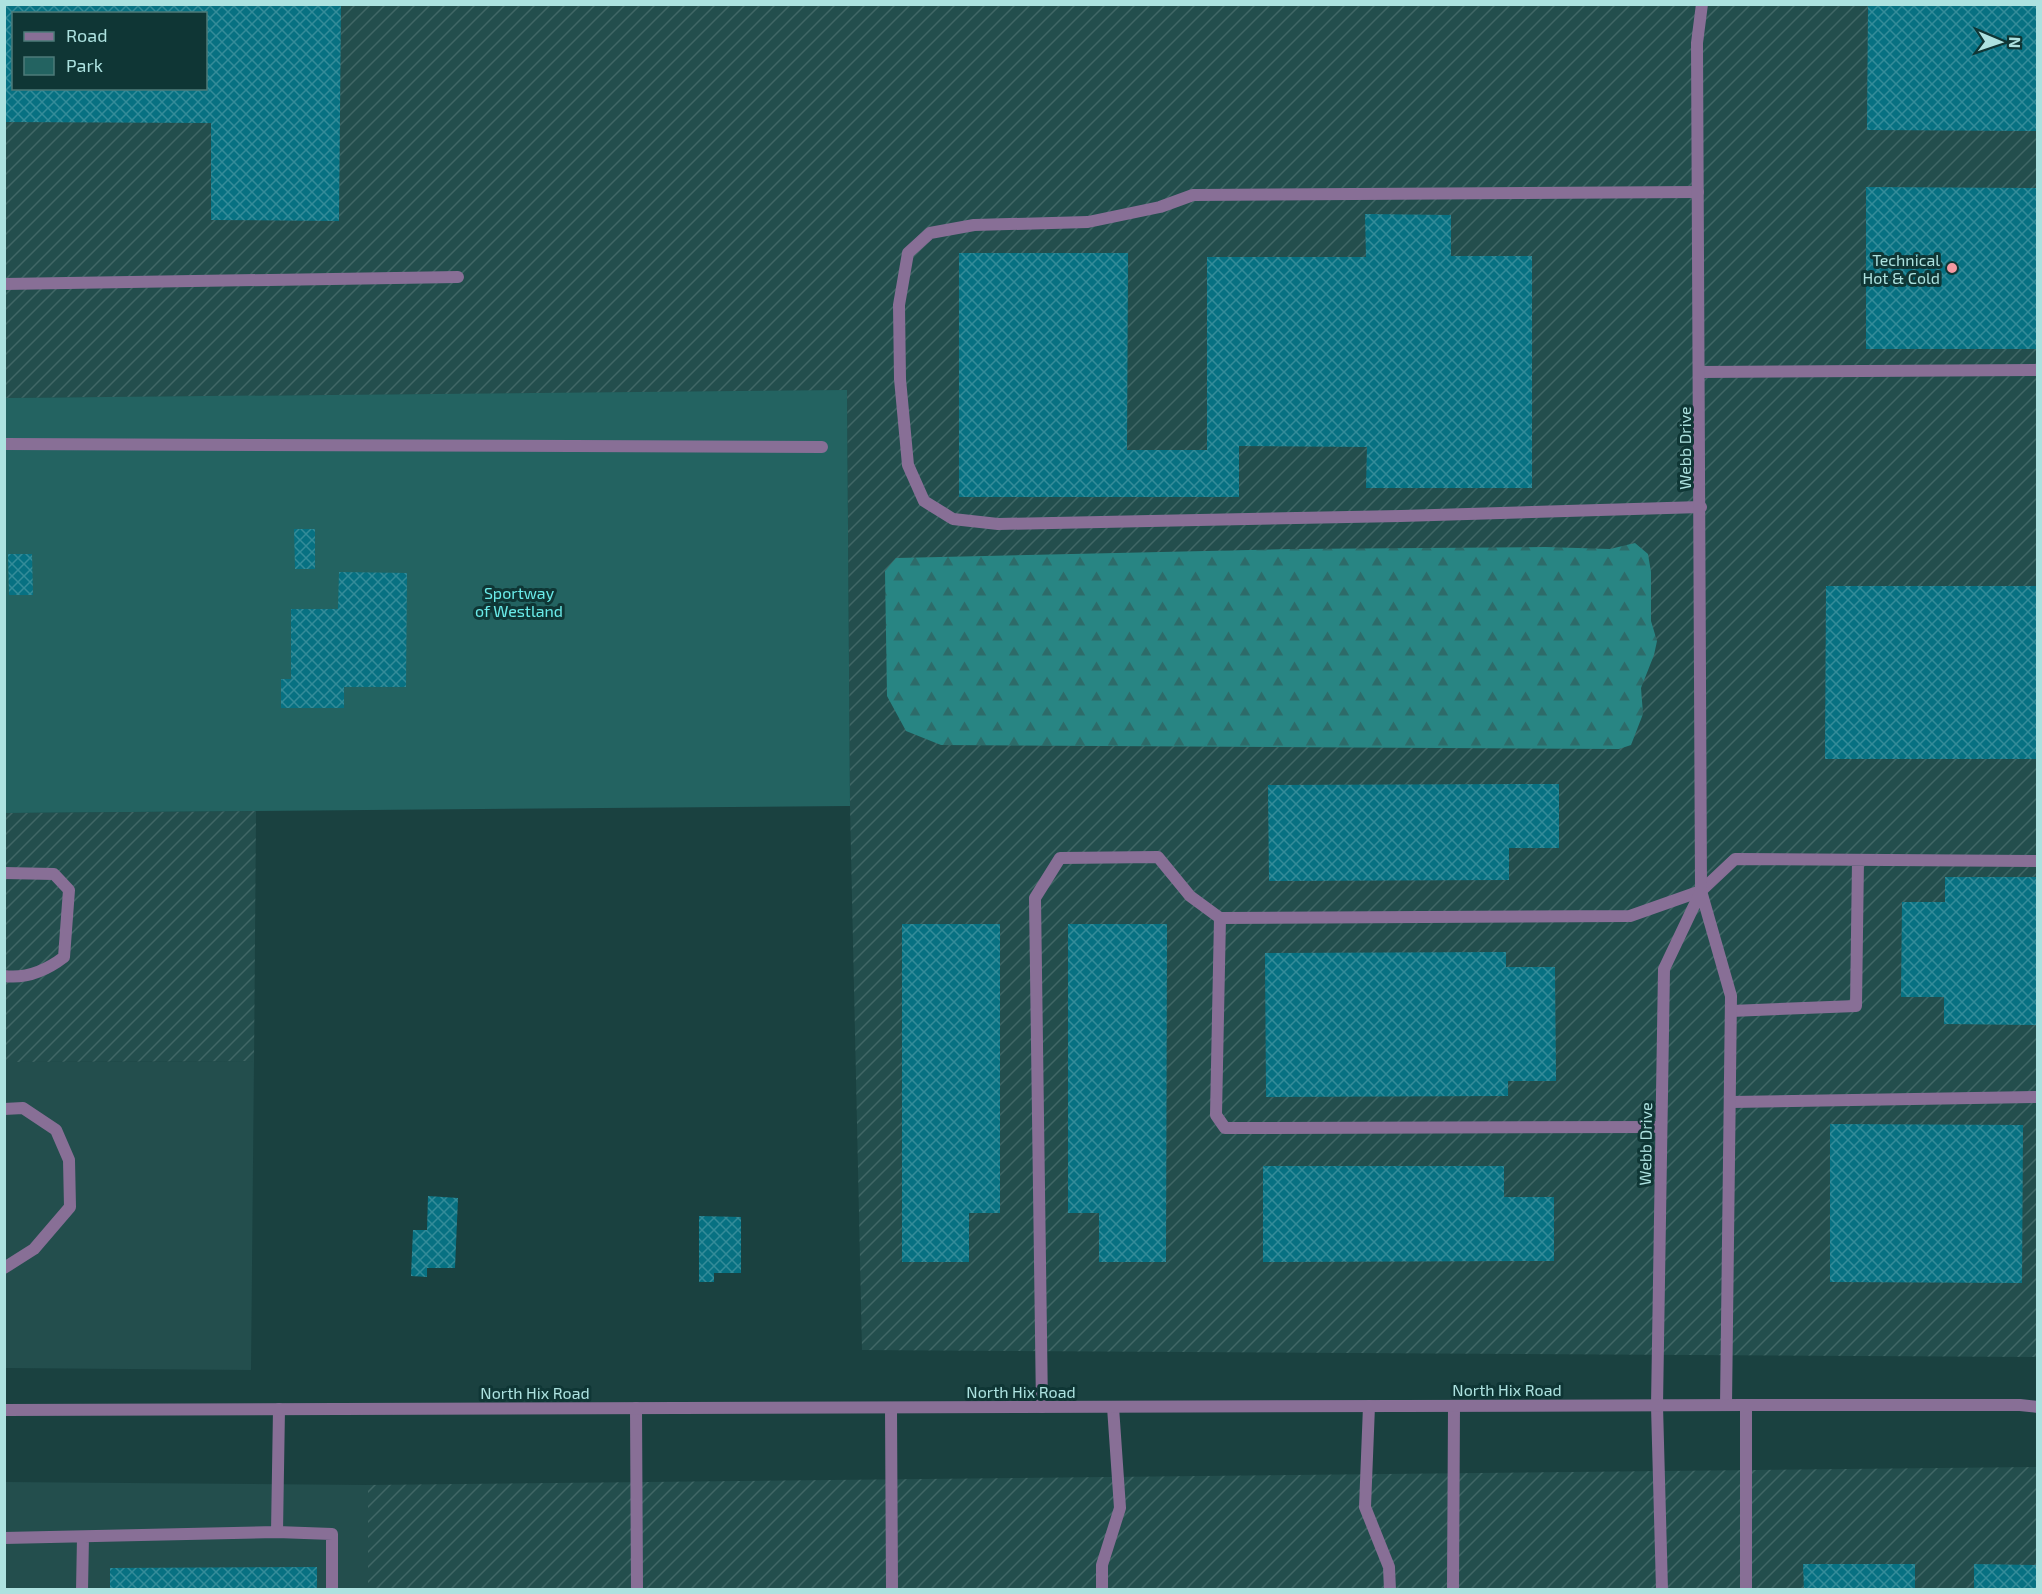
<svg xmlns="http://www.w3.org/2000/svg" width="2042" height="1594" font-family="'Exo 2',sans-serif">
  <defs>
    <pattern id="industrial-furrows" width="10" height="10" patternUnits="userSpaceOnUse" patternTransform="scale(1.5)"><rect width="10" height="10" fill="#234e4d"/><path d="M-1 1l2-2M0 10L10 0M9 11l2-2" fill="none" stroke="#406766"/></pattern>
    <pattern id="forest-firs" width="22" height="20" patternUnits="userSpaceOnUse" patternTransform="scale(1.5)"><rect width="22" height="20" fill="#288583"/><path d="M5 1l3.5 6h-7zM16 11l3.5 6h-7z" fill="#2d6b69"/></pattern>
    <pattern id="building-cross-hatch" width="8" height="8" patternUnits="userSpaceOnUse" patternTransform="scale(1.5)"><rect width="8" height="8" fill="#077182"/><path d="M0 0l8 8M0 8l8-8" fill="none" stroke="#348c99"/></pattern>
  </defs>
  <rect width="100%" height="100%" fill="#1a4140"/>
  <path fill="#234e4d" d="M 254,1061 L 251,1370 L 5,1368 L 5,1062 Z
    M 5,1482 L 368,1485 L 368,1589 L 5,1590 Z"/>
  <path fill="url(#industrial-furrows)" fill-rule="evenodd" d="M 4,5 L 2037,5 L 2037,1357 L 862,1350 L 850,806 L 847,391 L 5,398 ZM 14,14 L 206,14 L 206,88 L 14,88 Z
    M 256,811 L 254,1061 L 5,1062 L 4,813 Z
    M 2037,1467 L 2037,1589 L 368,1590 L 368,1485 Z"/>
  <path fill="url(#forest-firs)" d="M 1635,543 L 1648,554 L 1651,572 L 1651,621 L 1657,641 L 1654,655 L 1641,688 L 1643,714 L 1631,745 L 1619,749 L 941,745 L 906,731 L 887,696 L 885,571 L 896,558 L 1291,549 L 1545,547 L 1610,549 Z"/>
  <path fill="#236361" d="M 847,390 L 850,806 L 5,813 L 4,398 Z"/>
  <path fill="url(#building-cross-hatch)" fill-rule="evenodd" d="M 4,4 L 341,4 L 339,221 L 211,220 L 211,123 L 4,122 ZM 14,14 L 206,14 L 206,88 L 14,88 Z
    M 1868,4 L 2038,4 L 2038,131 L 1867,130 Z
    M 1866,187 L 2038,188 L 2038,349 L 1866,349 Z
    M 1365,214 L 1451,215 L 1451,256 L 1532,256 L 1532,488 L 1366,488 L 1367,447 L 1239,446 L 1239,497 L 959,497 L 959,253 L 1128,253 L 1127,450 L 1207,450 L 1207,257 L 1366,257 Z
    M 294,529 L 315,529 L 315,569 L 295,569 Z
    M 8,554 L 32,554 L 33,595 L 9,595 Z
    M 339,572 L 407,573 L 406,687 L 344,687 L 344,708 L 281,708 L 281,679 L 291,679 L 291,609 L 338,609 Z
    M 1826,586 L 2038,586 L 2038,759 L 1825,759 Z
    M 1559,784 L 1559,848 L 1509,848 L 1509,880 L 1269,881 L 1268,785 Z
    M 1945,877 L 2038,877 L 2038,1025 L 1944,1024 L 1944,997 L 1901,997 L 1902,902 L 1945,902 Z
    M 902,924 L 1000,924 L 1000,1213 L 969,1213 L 969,1262 L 902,1262 Z
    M 1068,924 L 1167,924 L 1166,1262 L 1099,1262 L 1099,1213 L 1068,1213 Z
    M 1506,952 L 1506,967 L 1555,967 L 1556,1081 L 1508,1081 L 1508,1096 L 1266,1097 L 1265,953 Z
    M 1830,1124 L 2023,1125 L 2022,1283 L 1830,1282 Z
    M 1263,1166 L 1504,1166 L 1504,1197 L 1554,1197 L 1554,1261 L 1263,1262 Z
    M 428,1196 L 458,1198 L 455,1268 L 427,1268 L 427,1277 L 411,1276 L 413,1230 L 427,1230 Z
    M 699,1216 L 741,1217 L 741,1273 L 714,1273 L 714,1282 L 699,1282 Z
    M 1803,1564 L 1915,1564 L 1915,1590 L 1804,1590 Z
    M 1974,1564 L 2038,1565 L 2038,1590 L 1974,1590 Z
    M 317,1567 L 317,1590 L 110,1590 L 110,1568 Z"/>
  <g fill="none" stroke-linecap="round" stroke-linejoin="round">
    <path stroke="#886f96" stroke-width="12" d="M 1698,192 L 1193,195 L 1160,207 L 1088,222 L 974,225 L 930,233 L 908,253 L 899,305 L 900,379 L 908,465 L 924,501 L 953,519 L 998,524 L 1401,516 L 1701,507
      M 4,284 L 458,277
      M 1699,372 L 2038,370
      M 4,444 L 822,447
      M 4,873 L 54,874 L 69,890 L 64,957 C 47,970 26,979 4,976
      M 1220,918 L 1216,1115 L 1225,1128 L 1661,1127
      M 1731,1011 L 1856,1006 L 1858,860
      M 1731,1102 L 2038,1097
      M 4,1109 L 23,1108 L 56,1130 L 69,1160 L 70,1207 L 34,1249 L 4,1268
      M 1369,1406 L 1365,1507 L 1389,1567 L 1390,1590
      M 1657,1406 L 1662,1590
      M 1042,1407 L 1035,898 L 1060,858 L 1158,857 L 1190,896 L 1220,918 L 1630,916 L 1701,891 L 1735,859 L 2038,861
      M 636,1408 L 637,1590
      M 891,1408 L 892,1590
      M 279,1409 L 277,1532 L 332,1534 L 332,1590
      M 4,1538 L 277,1532
      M 82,1590 L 83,1537
      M 1102,1590 L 1102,1565 L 1120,1508 L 1113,1407
      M 1453,1590 L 1454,1406
      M 1746,1590 L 1746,1405"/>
    <path stroke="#886f96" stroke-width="12" d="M 1702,4 L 1697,43 L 1701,891 L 1731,996 L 1726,1405
      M 1657,1406 L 1664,969 L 1701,891"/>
    <path stroke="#886f96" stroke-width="12" d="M 4,1410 L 1746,1405 L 2020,1405 L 2038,1407"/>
  </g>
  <circle fill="#f49aa3" stroke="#0f3635" stroke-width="2" cx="1952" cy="268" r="6"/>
  <g text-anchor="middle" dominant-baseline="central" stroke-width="6" stroke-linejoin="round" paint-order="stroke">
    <g font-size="16" fill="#ade2e0" stroke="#0f3635" text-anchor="end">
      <text x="1940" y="259">Technical<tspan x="1940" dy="18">Hot &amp; Cold</tspan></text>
    </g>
    <g font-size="16" fill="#ade2e0" stroke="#0f3635">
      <text transform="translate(1684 448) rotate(-90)">Webb Drive</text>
      <text transform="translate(1645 1144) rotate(-89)">Webb Drive</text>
      <text x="1507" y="1389">North Hix Road</text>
      <text x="1021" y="1391">North Hix Road</text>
      <text x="535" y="1392">North Hix Road</text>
    </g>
    <g font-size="16" fill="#6aebe9" stroke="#0f3635">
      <text x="519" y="592">Sportway<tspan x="519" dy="18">of Westland</tspan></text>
    </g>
  </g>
  <rect width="2042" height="1594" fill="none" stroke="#ade2e0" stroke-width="12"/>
  <rect x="12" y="12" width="195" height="78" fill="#0f3635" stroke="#4e7b79" stroke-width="1.5"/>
  <rect x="24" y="32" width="30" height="9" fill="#886f96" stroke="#4e7b79" stroke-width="1.5"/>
  <text x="66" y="42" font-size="18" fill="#ade2e0">Road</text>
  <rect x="24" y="57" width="30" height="18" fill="#236361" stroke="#4e7b79" stroke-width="1.5"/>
  <text x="66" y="72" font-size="18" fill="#ade2e0">Park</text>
  <g transform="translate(2000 42) rotate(92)" stroke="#0f3635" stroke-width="4.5" paint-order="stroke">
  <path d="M0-4.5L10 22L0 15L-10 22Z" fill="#ade2e0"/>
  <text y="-9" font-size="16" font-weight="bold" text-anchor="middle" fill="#ade2e0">N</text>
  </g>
</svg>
